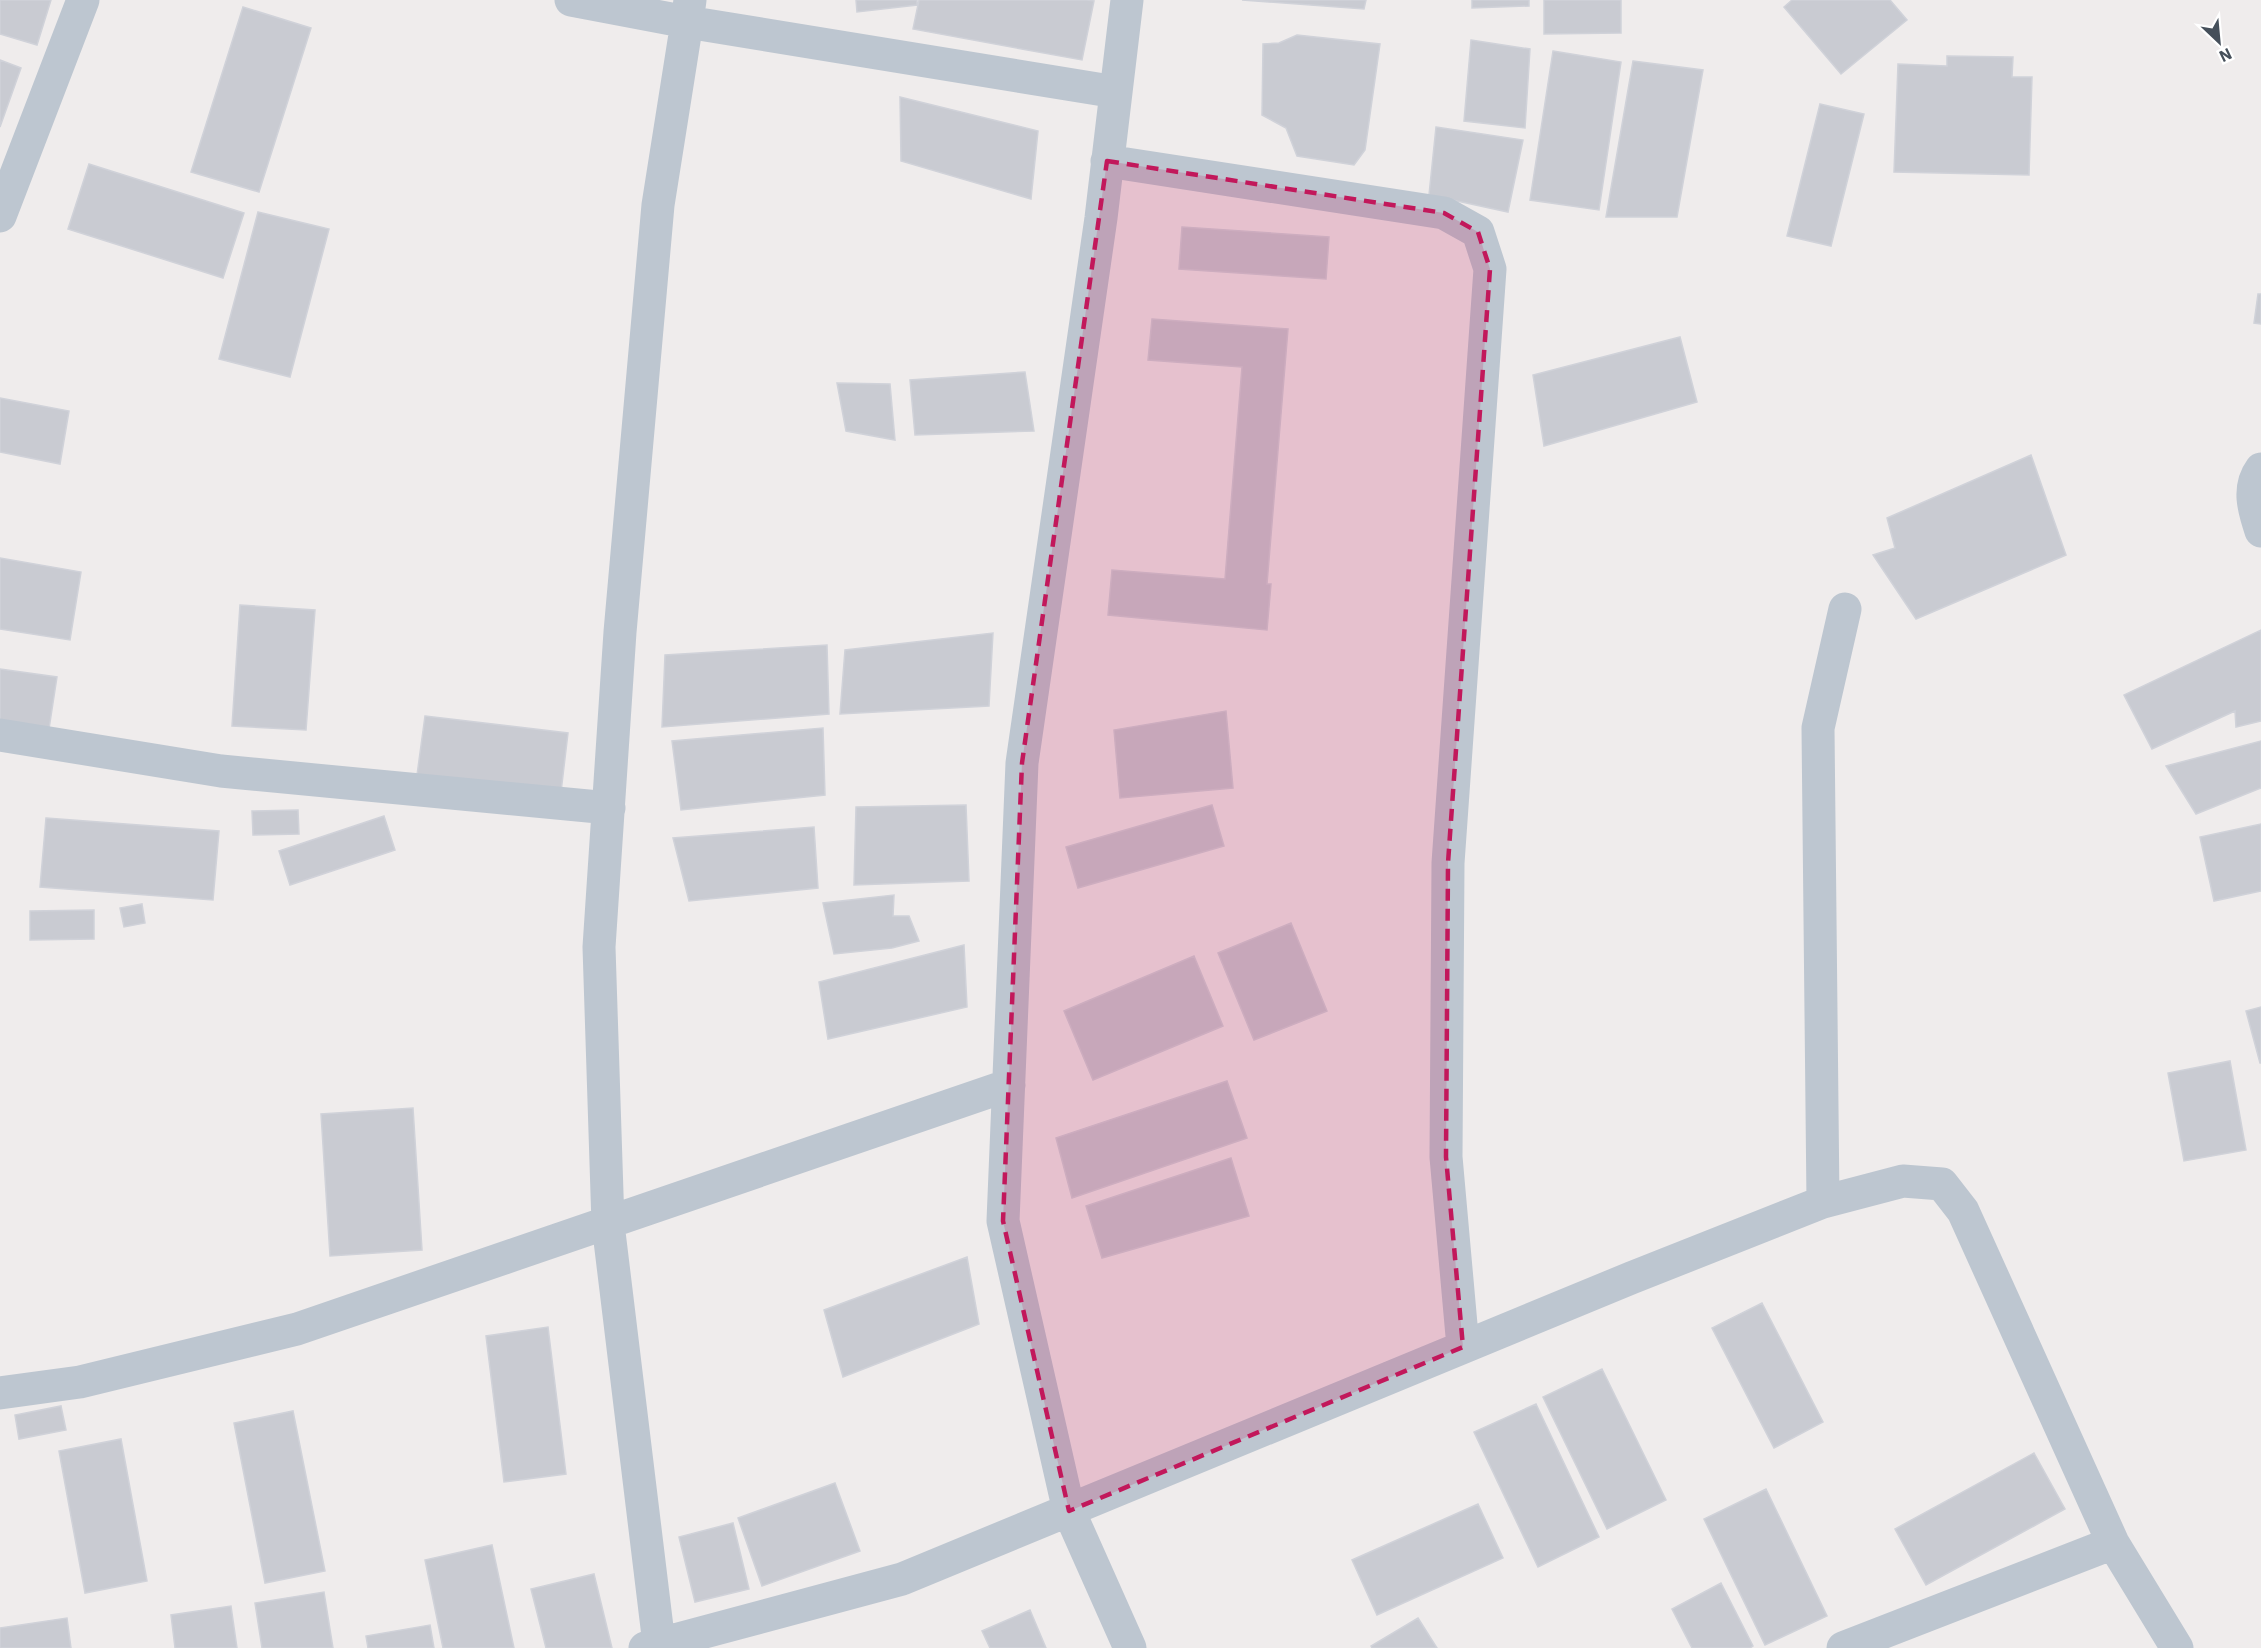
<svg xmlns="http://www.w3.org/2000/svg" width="2261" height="1648" font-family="'IBM Plex Sans',sans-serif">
  <rect width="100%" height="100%" fill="#efecec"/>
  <path fill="#c9cbd2" stroke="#d0d2d9" stroke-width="1.5" d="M 0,0 L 51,0 L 37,45 L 0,34 Z
    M 856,0 L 917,0 L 917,5 L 857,12 Z
    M 919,0 L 1087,0 L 1094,1 L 1082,60 L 913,29 Z
    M 1242,0 L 1366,0 L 1364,9 Z
    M 1472,0 L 1529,0 L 1529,6 L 1472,8 Z
    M 1544,0 L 1621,0 L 1621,33 L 1544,34 Z
    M 1792,0 L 1890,0 L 1907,20 L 1841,74 L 1784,7 Z
    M 243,7 L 311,28 L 259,192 L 191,172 Z
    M 1297,35 L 1380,44 L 1365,150 L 1354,165 L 1297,156 L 1286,128 L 1262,115 L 1263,44 L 1279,43 Z
    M 1471,40 L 1530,49 L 1525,128 L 1464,121 Z
    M 1553,51 L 1621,62 L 1599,210 L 1530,200 Z
    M 1947,56 L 2013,57 L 2012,77 L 2032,77 L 2029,175 L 1894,172 L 1898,64 L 1947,66 Z
    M 0,60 L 21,68 L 0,127 Z
    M 1633,61 L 1703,70 L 1677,217 L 1606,217 Z
    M 900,97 L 1038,131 L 1031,199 L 901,161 Z
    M 1820,104 L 1864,114 L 1831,246 L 1787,236 Z
    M 1436,127 L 1523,140 L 1508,212 L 1429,195 Z
    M 89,164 L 244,213 L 223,278 L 68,229 Z
    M 258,212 L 329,229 L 290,377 L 219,359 Z
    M 1182,227 L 1329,237 L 1326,279 L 1179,269 Z
    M 2258,294 L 2261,294 L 2261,324 L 2254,323 Z
    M 1152,319 L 1288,329 L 1267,584 L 1271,584 L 1267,630 L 1108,615 L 1112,570 L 1225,579 L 1242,367 L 1148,360 Z
    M 1680,337 L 1697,402 L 1544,446 L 1533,375 Z
    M 1025,372 L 1034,431 L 915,435 L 910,380 Z
    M 837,383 L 890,384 L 895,440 L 846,431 Z
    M 0,398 L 69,411 L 60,464 L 0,452 Z
    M 2031,455 L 2066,555 L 1916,619 L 1873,555 L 1895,548 L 1887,518 Z
    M 0,558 L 81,572 L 70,640 L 0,629 Z
    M 240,605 L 315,610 L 306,730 L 232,726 Z
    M 2261,630 L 2261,721 L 2236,727 L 2235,711 L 2152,749 L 2124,695 Z
    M 993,633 L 989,706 L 840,714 L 845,650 Z
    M 827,645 L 829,714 L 662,727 L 665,655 Z
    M 0,669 L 57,677 L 49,729 L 0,722 Z
    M 1226,711 L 1233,788 L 1120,798 L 1114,730 Z
    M 425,716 L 568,733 L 561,792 L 417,775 Z
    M 823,728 L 825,795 L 681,810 L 672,741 Z
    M 2261,741 L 2261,788 L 2196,814 L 2166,766 Z
    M 966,805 L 969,881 L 854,885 L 856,807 Z
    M 1212,805 L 1224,846 L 1078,888 L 1066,847 Z
    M 298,810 L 299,834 L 253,835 L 252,811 Z
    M 384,816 L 395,850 L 290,885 L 279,851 Z
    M 46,818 L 219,831 L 213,900 L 40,887 Z
    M 2261,824 L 2261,891 L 2214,901 L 2200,837 Z
    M 814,827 L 818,888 L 689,901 L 673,838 Z
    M 894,895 L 893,916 L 909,916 L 919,941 L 892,948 L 834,954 L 823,903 Z
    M 142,904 L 145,923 L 124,927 L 120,908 Z
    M 94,910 L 94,939 L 30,940 L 30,911 Z
    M 1291,923 L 1327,1011 L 1254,1040 L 1218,953 Z
    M 964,945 L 967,1007 L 828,1039 L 819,982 Z
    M 1194,956 L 1223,1026 L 1093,1080 L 1064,1011 Z
    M 2261,1007 L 2261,1063 L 2260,1063 L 2246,1011 Z
    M 2230,1061 L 2246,1150 L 2184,1161 L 2168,1073 Z
    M 1227,1081 L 1247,1138 L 1072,1198 L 1056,1138 Z
    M 413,1108 L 422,1250 L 330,1256 L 321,1114 Z
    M 1231,1158 L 1249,1216 L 1102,1258 L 1086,1206 Z
    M 967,1257 L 979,1324 L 843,1377 L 824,1310 Z
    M 1762,1303 L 1823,1422 L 1774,1448 L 1712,1328 Z
    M 548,1327 L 566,1474 L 504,1482 L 486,1336 Z
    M 1602,1369 L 1666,1500 L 1607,1529 L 1543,1397 Z
    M 1536,1404 L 1599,1537 L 1538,1567 L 1474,1432 Z
    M 61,1406 L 66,1430 L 19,1439 L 15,1415 Z
    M 293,1411 L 325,1571 L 265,1583 L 234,1423 Z
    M 121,1439 L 147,1581 L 85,1593 L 59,1451 Z
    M 2034,1453 L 2065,1509 L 1926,1585 L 1895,1529 Z
    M 835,1483 L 860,1551 L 762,1586 L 738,1518 Z
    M 1766,1489 L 1827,1616 L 1765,1645 L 1704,1519 Z
    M 1478,1504 L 1503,1558 L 1377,1615 L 1352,1560 Z
    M 733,1523 L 749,1589 L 695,1602 L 679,1537 Z
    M 492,1545 L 514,1648 L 443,1648 L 425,1560 Z
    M 594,1574 L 612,1648 L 546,1648 L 531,1589 Z
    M 1721,1583 L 1753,1646 L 1750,1648 L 1692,1648 L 1672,1609 Z
    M 324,1592 L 333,1648 L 262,1648 L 255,1603 Z
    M 231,1606 L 237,1648 L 175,1648 L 171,1615 Z
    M 1030,1610 L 1046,1648 L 990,1648 L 982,1631 Z
    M 67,1618 L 71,1648 L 0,1648 L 0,1628 Z
    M 1418,1618 L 1437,1648 L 1372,1648 L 1371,1646 Z
    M 430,1625 L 434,1648 L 368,1648 L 366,1636 Z"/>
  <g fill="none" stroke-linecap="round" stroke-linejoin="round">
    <path stroke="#bdc6d0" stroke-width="33" d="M 571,0 L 687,22 L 658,205 L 620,632 L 599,947 L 608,1224 L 659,1644
      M 690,0 L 687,22 L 1116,92
      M 1127,0 L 1101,218 L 1022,763 L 1003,1221 L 1069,1511 L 1130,1648
      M 1107,161 L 1444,213 L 1478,232 L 1490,269 L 1448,863 L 1446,1157 L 1463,1347
      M 0,216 L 83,0
      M 2261,469 C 2247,488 2254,510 2261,531
      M 0,735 L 221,771 L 609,808
      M 1823,1202 L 1818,728 L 1845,609
      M 0,1393 L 80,1382 L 297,1329 L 1009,1085
      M 645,1648 L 902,1579 L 1631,1278 L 1823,1202 L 1903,1181 L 1942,1184 L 1963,1211 L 2113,1543 L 2177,1648
      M 1843,1648 L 2113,1543"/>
  </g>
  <path fill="#c2185b" fill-opacity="0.2" stroke="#c2185b" stroke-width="4.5" stroke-dasharray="12 8" stroke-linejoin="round" d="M 1107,161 L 1444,213 L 1478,232 L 1490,269 L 1448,863 L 1446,1157 L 1463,1347 L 1069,1511 L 1003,1221 L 1022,763 Z"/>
  <g transform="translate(2219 42) rotate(154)" stroke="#ffffff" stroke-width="4.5" paint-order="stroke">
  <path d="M0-4.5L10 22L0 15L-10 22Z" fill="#454f5a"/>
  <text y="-9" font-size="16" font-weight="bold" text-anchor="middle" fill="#454f5a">N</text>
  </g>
</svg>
